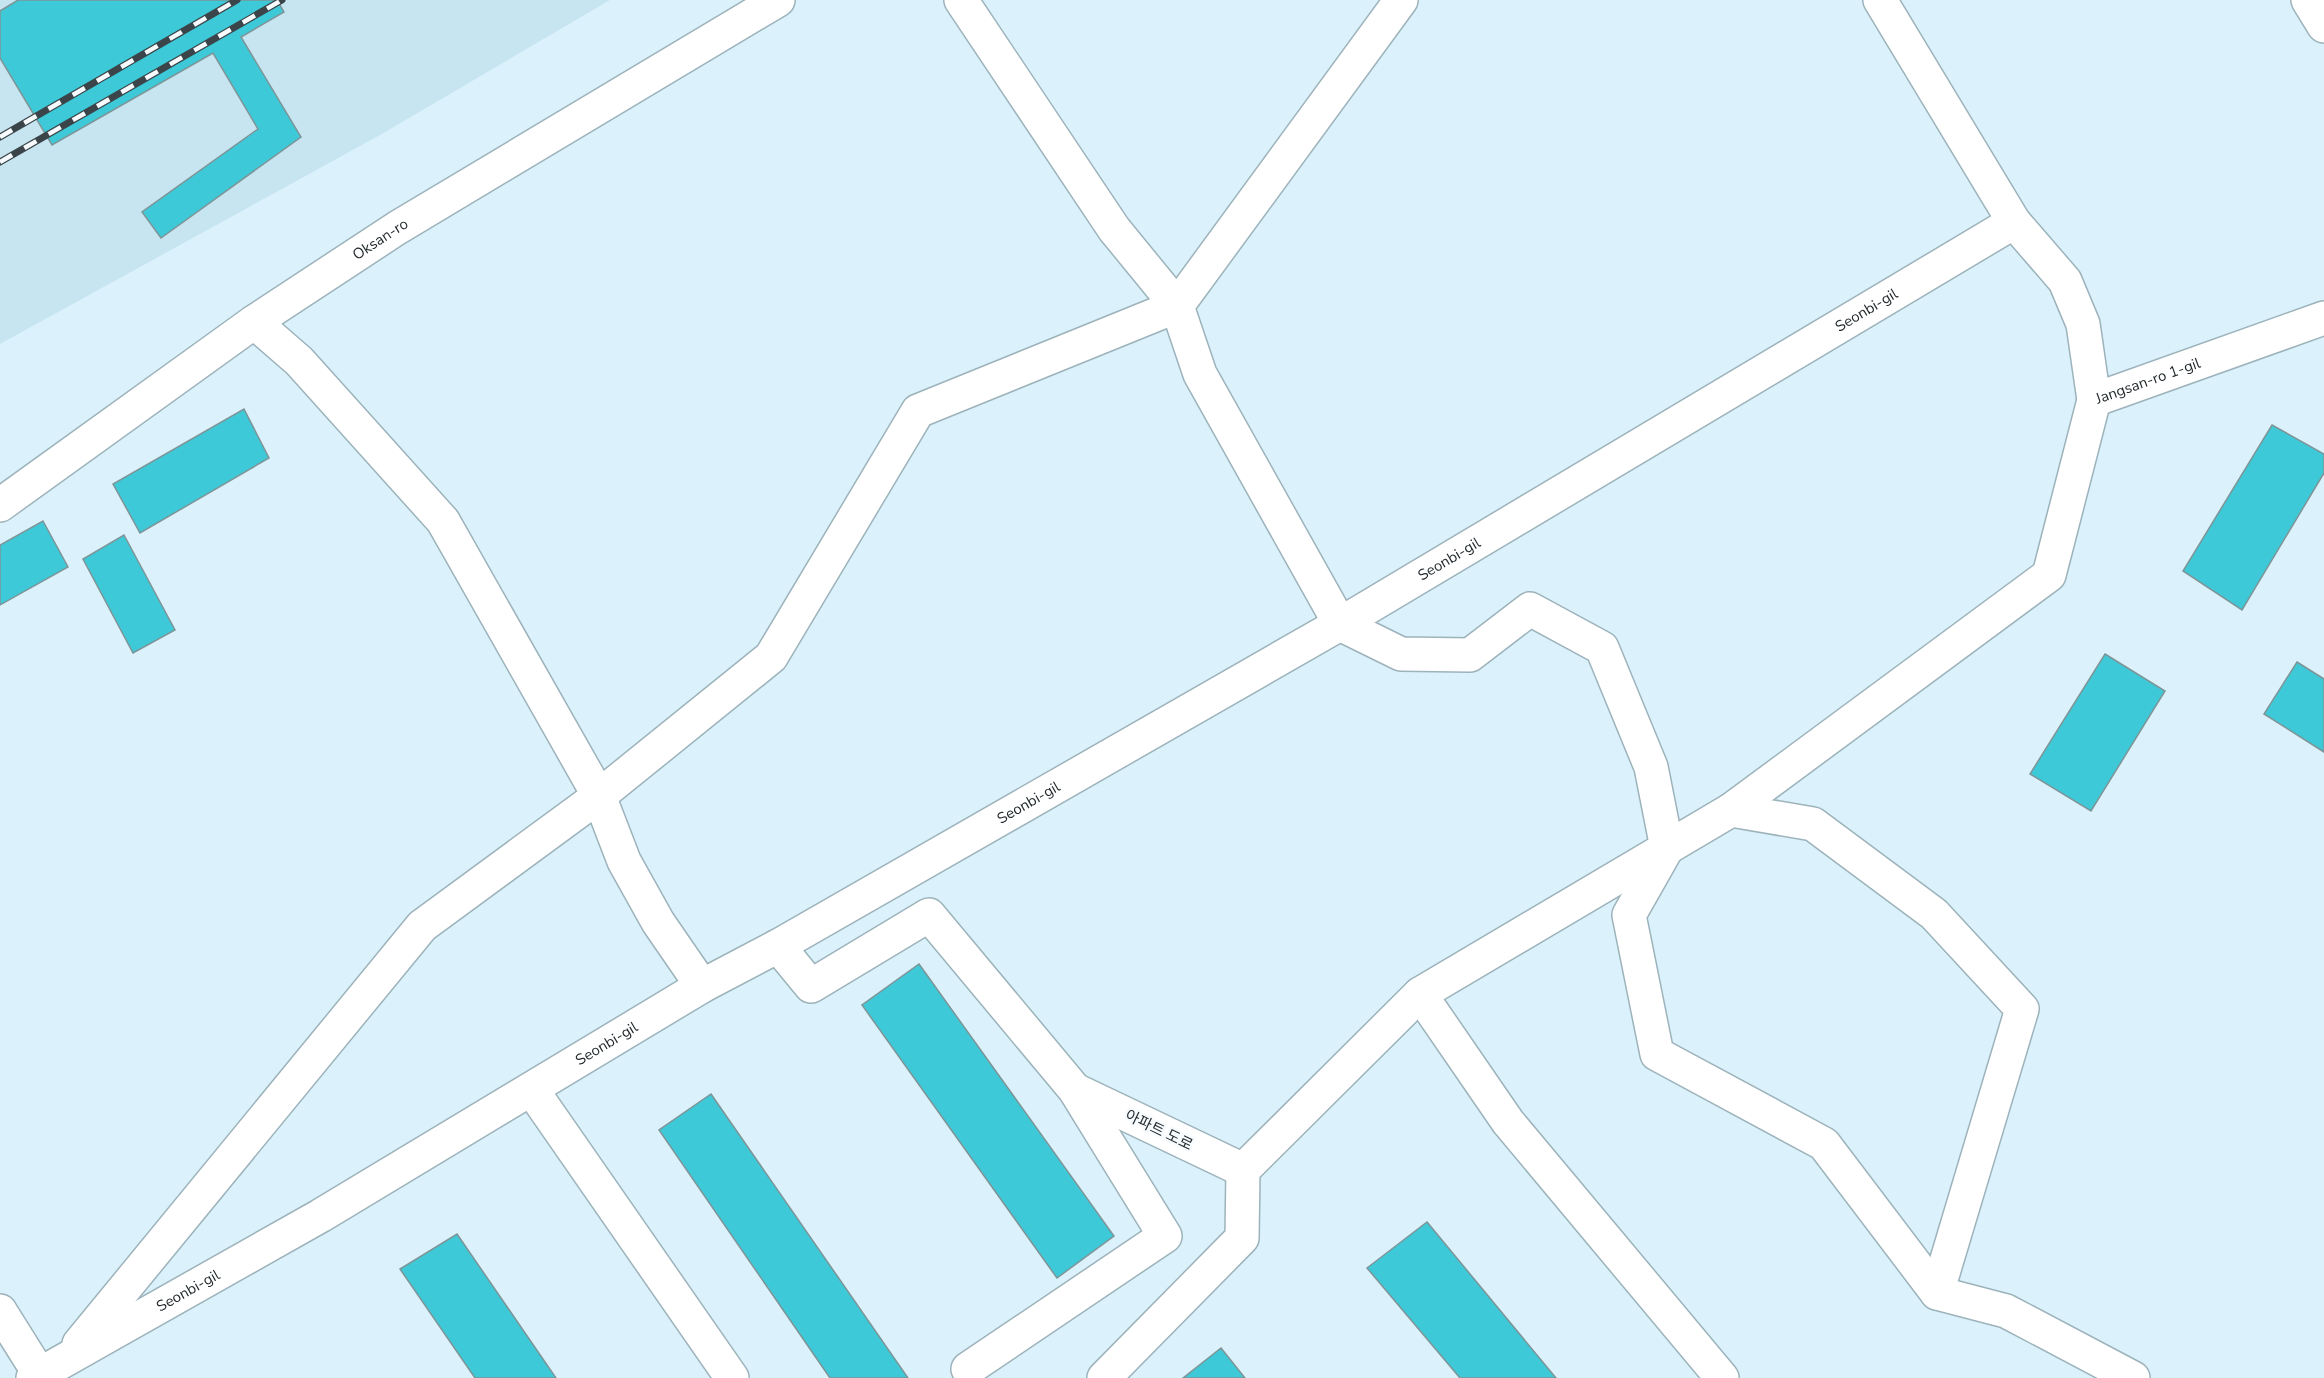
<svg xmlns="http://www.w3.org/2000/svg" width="2324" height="1378" font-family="'Nunito Sans','Noto Sans KR',sans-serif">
  <rect width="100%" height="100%" fill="#dbf1fb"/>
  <path fill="#c7e5f1" d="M 0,0 L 610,0 L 380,135 L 0,344 Z"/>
  <path fill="#3dc9d7" stroke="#7e9598" stroke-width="1.5" d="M 18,0 L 277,0 L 284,12 L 241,37 L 301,137 L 161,238 L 142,212 L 258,129 L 213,53 L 52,145 L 0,58 L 0,11 Z
    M 244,409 L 269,458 L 140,533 L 113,484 Z
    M 2272,425 L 2324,454 L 2324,473 L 2242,610 L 2183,571 Z
    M 43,521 L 68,567 L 0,605 L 0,545 Z
    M 124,535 L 175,630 L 133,653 L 83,559 Z
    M 2105,654 L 2165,691 L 2091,811 L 2030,774 Z
    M 2297,662 L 2324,679 L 2324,752 L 2264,714 Z
    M 919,964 L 1114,1236 L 1057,1278 L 862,1005 Z
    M 711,1094 L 908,1378 L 830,1378 L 659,1130 Z
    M 1427,1222 L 1556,1378 L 1460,1378 L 1367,1268 Z
    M 457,1234 L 556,1378 L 475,1378 L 400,1269 Z
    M 1221,1348 L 1245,1378 L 1183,1378 Z"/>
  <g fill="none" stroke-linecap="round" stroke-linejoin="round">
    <defs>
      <g id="minor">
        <path d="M 1401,0 L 1177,306 L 1200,374 L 1340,624 L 1401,654 L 1470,655 L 1530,609 L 1602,648 L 1651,767 L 1667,848 L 1629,915 L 1657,1054 L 1824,1144 L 1937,1293 L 2006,1311 L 2133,1378"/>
        <path id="s1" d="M 1880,0 L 2014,222 L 2065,281 L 2083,324 L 2094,400 L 2324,318"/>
        <path d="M 2308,0 L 2324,26"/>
        <path d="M 254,322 L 299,361 L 443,521 L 599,796 L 624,861 L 658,922 L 702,986"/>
        <path id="s2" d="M 0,505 L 254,322 L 397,228 L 778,0"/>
        <path d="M 1731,810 L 1813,824 L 1934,914 L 2022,1009 L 1937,1293"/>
        <path d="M 778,946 L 811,986 L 929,915 L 1075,1090 L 1165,1236 L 968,1369"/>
        <path d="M 1420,994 L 1508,1122 L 1722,1378"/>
        <path d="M 532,1090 L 732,1378"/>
        <path d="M 1075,1090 L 1243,1170"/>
        <path d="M 0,1311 L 42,1378"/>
        <path d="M 79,1344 L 422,926 L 599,796 L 771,657 L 918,411 L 1177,306 L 1114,229 L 961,0"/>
        <path id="s3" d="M 33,1378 L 320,1216 L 702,986 L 778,946 L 1340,624 L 2014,222"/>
        <path d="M 1104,1378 L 1242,1238 L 1243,1170 L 1420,994 L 1731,810 L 2049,575 L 2094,400"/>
      </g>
    </defs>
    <use href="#minor" stroke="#9db3bb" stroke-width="36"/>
    <use href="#minor" stroke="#fff" stroke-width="33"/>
    <defs>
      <path id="rail" d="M 0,137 L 237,0
        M 0,162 L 282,0"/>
    </defs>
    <use href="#rail" stroke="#3b4549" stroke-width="7"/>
    <use href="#rail" stroke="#f7fbfd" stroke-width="4.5" stroke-dasharray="14" stroke-linecap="butt"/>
  </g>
  <g text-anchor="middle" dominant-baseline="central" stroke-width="5" stroke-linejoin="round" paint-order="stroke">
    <g font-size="15" fill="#1f272a" stroke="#f7fbfd">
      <text stroke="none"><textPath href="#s2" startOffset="464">Oksan-ro</textPath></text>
      <text stroke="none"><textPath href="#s3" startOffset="2122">Seonbi-gil</textPath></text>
      <text stroke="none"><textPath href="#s1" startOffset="518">Jangsan-ro 1-gil</textPath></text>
      <text stroke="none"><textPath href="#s3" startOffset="1636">Seonbi-gil</textPath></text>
      <text stroke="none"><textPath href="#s3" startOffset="1150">Seonbi-gil</textPath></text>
      <text stroke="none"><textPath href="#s3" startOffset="664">Seonbi-gil</textPath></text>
      <text transform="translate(1159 1130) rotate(26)">아파트 도로</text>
      <text stroke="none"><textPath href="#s3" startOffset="178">Seonbi-gil</textPath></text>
    </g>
  </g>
</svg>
